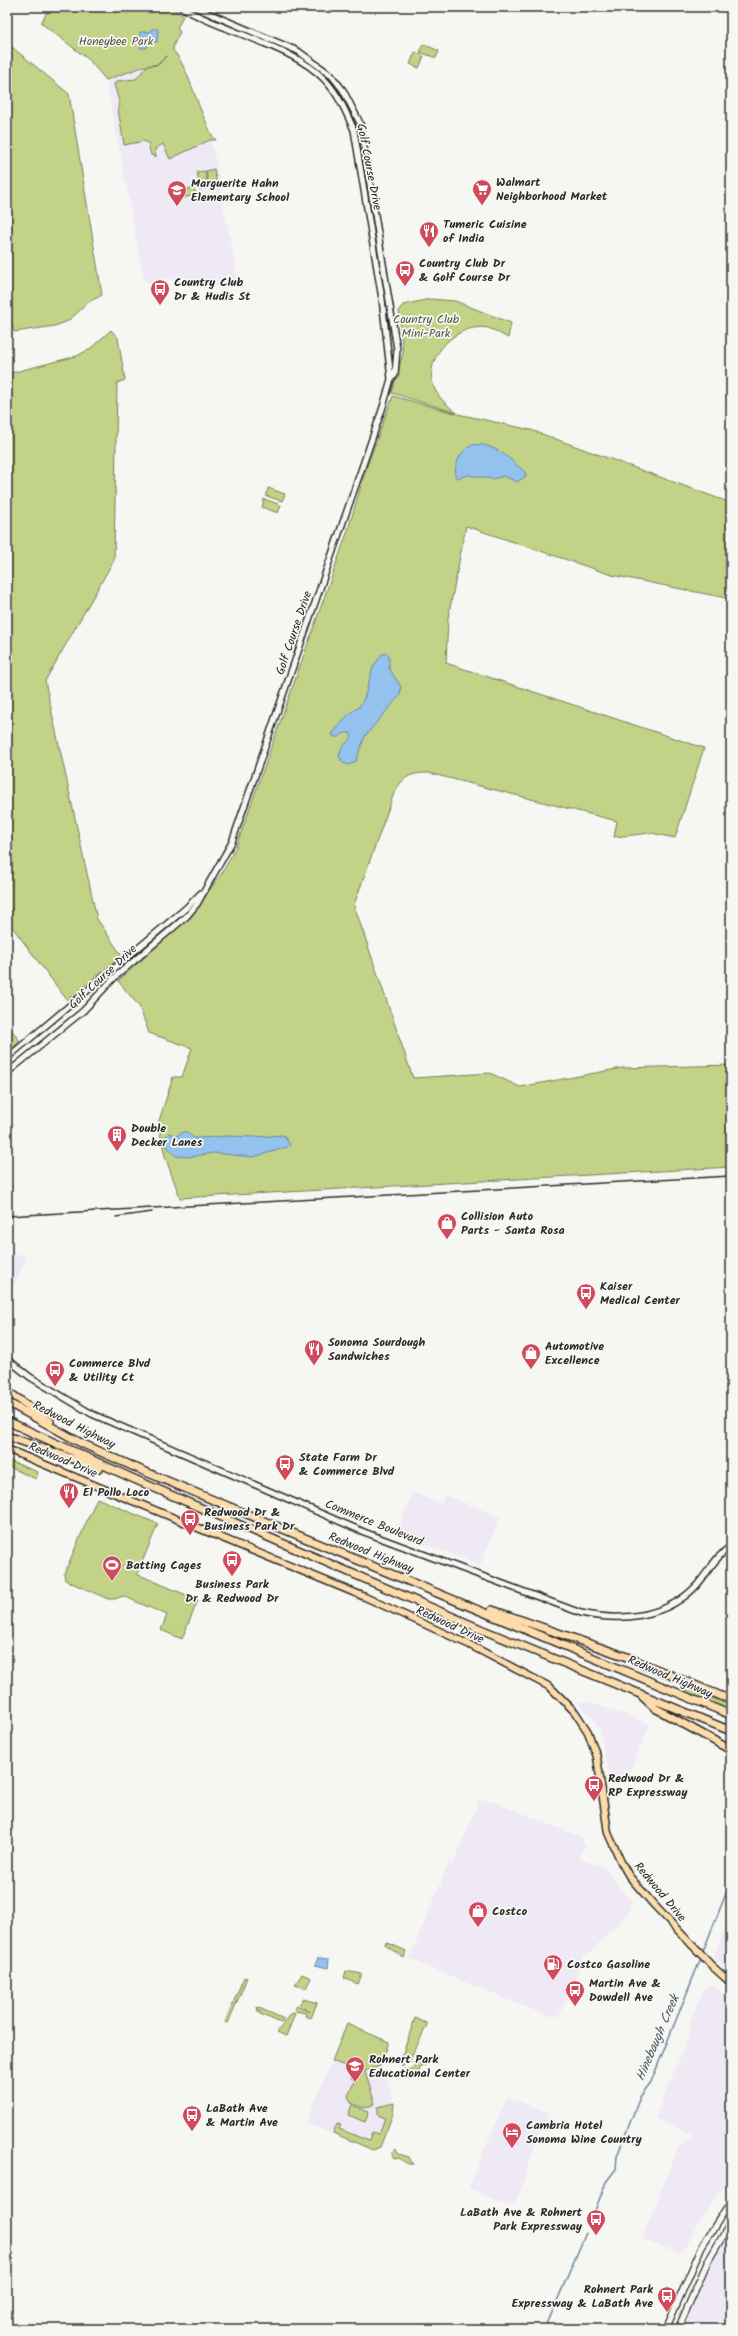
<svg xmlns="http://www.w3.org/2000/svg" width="738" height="2336" font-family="Kalam,sans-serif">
  <rect width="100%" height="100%" fill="#f6f6f2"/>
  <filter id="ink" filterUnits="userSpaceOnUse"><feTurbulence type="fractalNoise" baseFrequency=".025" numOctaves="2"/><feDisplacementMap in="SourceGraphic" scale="8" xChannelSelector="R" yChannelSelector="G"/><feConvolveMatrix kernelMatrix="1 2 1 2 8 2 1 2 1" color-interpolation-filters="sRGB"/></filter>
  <g filter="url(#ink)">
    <path fill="#efe9f5" d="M 168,54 L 211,139 L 238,281 L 233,289 L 165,279 L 145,282 L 143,275 L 106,80 L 145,66 L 158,64 Z
      M 7,1254 L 27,1256 L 7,1302 Z
      M 413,1492 L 441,1504 L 445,1495 L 500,1517 L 480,1565 L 395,1533 Z
      M 586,1701 L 650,1724 L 627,1779 L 611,1782 L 600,1731 L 591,1716 L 577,1703 Z
      M 480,1799 L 485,1801 L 487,1799 L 583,1838 L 581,1842 L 586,1844 L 579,1859 L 605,1868 L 632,1903 L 629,1906 L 631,1909 L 588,1955 L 584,1955 L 559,2016 L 545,2015 L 409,1959 L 449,1863 L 453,1864 Z
      M 731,1915 L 731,1974 L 713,1957 Z
      M 710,1984 L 731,2000 L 731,2065 L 726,2076 L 731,2078 L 731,2176 L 697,2225 L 684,2249 L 678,2253 L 642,2239 L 678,2148 L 694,2135 L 655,2118 L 692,2028 L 688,2026 L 704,1988 L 707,1989 Z
      M 347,2024 L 389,2042 L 381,2062 L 394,2103 L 393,2114 L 380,2147 L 373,2150 L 306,2123 Z
      M 507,2097 L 549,2113 L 535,2144 L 521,2190 L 514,2204 L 509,2206 L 468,2188 Z
      M 731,2229 L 731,2329 L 683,2329 L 717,2251 Z"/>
    <path fill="#c2d387" stroke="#767f59" d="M 50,7 L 171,7 L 183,16 L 177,28 L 180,32 L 174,44 L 173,50 C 188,67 196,103 207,124 C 210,131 211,135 216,140 L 210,140 L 170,159 L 163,144 L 155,149 L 156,157 L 151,155 L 148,143 L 144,141 L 124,145 L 118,109 L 120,105 L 114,84 L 117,81 L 136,79 L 147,66 L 158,65 L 167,56 L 158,64 L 145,66 L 106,80 L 88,59 L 41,23 Z
      M 7,43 L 69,94 L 102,295 L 89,302 L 68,321 L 55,326 L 14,332 L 7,300 Z
      M 423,44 L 439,51 L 436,58 L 420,52 Z
      M 415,52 L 424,56 L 419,68 L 410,64 Z
      M 214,169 L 217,185 L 209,187 L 206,171 Z
      M 205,171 L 208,187 L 200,189 L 197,172 Z
      M 193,188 L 197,195 L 181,198 L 180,191 Z
      M 430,299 L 455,301 L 511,323 L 508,338 C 502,335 495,330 488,328 C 458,322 424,355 433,385 C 437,397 447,405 457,413 L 392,393 L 403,353 L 399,310 L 403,305 Z
      M 111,330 L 118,338 L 125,380 L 117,383 L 114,560 L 45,681 L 97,919 L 122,956 L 67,1000 L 7,920 L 7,518 L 12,506 L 7,498 L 7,374 L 77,356 L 91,348 Z
      M 393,396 L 458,414 L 531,430 L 731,503 L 731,599 L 612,575 L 466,526 L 448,618 L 446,663 L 704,748 L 675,838 L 651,833 L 614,837 L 617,821 L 429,773 C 410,773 404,776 394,793 L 354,905 L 413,1078 L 490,1073 L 520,1087 L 622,1068 L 731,1065 L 731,1167 L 180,1198 L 165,1156 L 158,1124 L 173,1077 L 182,1077 L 192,1048 L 149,1033 L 139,1006 L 118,981 L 190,917 L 222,873 L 236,847 L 347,533 L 367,466 Z
      M 268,488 L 285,494 L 282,501 L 266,496 Z
      M 264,499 L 281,505 L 278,513 L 262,507 Z
      M 7,1024 L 20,1041 L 7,1053 Z
      M 7,1460 L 38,1472 L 36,1479 L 7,1466 Z
      M 97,1498 L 158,1524 L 137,1574 L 198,1600 L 182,1639 L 161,1630 L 167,1615 L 123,1596 L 115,1599 L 108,1599 L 65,1580 L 64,1574 Z
      M 688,1688 L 731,1706 L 731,1711 L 686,1693 Z
      M 386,1942 L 406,1951 L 404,1958 L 385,1945 Z
      M 346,1971 L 362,1974 L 358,1984 L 344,1978 Z
      M 302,1974 L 311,1978 L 306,1988 L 295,1985 Z
      M 244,1977 L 247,1978 L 228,2023 L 225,2022 Z
      M 303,1999 L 317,2003 L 311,2018 L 305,2016 L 306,2013 L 294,2011 L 296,2006 L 310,2012 L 299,2005 Z
      M 257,2007 L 284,2019 L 281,2023 L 260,2014 L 260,2011 L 258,2012 Z
      M 292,2013 L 295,2014 L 286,2036 L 277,2032 Z
      M 415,2018 L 426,2023 L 427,2025 L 410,2060 L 412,2062 L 408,2062 L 402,2067 L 399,2056 L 403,2053 Z
      M 347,2024 L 389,2042 L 380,2066 L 365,2071 L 375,2104 L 364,2108 L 351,2103 L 348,2096 L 355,2080 L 351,2078 L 355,2070 L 332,2061 Z
      M 418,2060 L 426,2063 L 425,2066 L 420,2067 L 419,2072 L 402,2075 L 403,2070 L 412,2069 Z
      M 394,2103 L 393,2114 L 380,2147 L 373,2150 L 333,2133 L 337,2123 L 341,2124 L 339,2129 L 369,2141 L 372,2132 L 379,2134 L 385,2118 L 378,2115 L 378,2107 Z
      M 352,2105 L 369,2112 L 365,2122 L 348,2115 Z
      M 395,2149 L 399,2154 L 409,2157 L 409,2160 L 413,2164 C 406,2165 404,2161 399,2158 L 394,2159 L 392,2155 Z"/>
    <path fill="#94c2ee" stroke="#6a86a0" d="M 151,29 L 158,29 L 157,42 L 147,41 L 147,48 L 140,48 L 140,32 L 150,32 Z
      M 472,445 C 495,442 509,459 525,472 L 526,476 L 517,482 L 504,476 L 493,479 L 468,475 L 458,478 L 455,476 C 455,462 460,452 472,445 Z
      M 387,653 L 389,657 L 389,668 L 401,687 L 400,695 L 365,736 L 356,761 L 349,765 L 343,763 L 339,756 L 342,747 L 352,737 L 350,733 L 344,733 L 339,737 L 334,737 L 332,734 L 349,714 L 359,707 L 364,699 L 373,667 L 382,654 Z
      M 185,1131 L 194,1138 L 202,1138 L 226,1136 L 254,1137 L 284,1135 L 290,1145 L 285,1148 L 253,1157 L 213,1153 L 189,1157 L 176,1156 L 164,1144 L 164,1138 L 169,1133 L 176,1136 Z
      M 318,1958 L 329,1959 L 328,1968 L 315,1965 Z"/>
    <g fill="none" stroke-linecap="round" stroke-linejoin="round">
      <path stroke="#6a86a0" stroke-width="1.5" d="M 702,1954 L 731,1881
        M 591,2221 L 606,2182 L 616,2169 L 617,2156 L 640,2097 L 651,2082 L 701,1958
        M 545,2329 L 586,2233"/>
      <defs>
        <path id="tertiary" d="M 194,7 L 298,51 L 331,75 L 343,90 L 360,123 L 397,349 L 395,375 L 391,379
          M 7,1058 L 186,908 L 201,893
          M 7,1073 L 83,1011 L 115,977 L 187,916 L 197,904 L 232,842 L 383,407 L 391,379 L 382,299 L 354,130 C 346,112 339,95 325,80 C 294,46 222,32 181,7
          M 7,1359 L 30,1377 L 92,1414 L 364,1532 L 581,1613 C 621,1622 667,1618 697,1585 C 708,1572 717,1555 731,1546"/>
        <path id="secondary" d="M 666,2329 L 702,2246 L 731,2201
          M 678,2329 L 707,2263 L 731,2222"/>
        <path id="primary" d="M 7,1449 L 365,1597 L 470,1645 L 550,1687 L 575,1712 L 588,1732 L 597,1757 L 608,1833 L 621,1862 L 629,1876 L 654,1905 L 712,1966 L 731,1983"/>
        <path id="motorway" d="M 7,1391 L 50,1421
          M 7,1402 L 81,1443 L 141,1470 L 731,1715
          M 7,1421 L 134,1479 L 483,1630 L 731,1731
          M 7,1436 L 99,1468
          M 492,1610 L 627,1657 L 731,1700
          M 642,1696 L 655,1708 L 731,1750"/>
      </defs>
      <use href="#tertiary" stroke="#2b2b2b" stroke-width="8"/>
      <use href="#secondary" stroke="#2b2b2b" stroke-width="8"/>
      <use href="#primary" stroke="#2b2b2b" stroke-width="9"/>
      <use href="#motorway" stroke="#2b2b2b" stroke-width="10"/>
      <use href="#tertiary" stroke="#f6f6f2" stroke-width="5"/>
      <use href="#secondary" stroke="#f6f6f2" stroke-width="5.5"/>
      <use href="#primary" stroke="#fddcac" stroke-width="6"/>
      <use href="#motorway" stroke="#fddcac" stroke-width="7"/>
      <path stroke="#2b2b2b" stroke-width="1.5" d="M 7,1216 L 731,1176
        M 116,1217 L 152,1212"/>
    </g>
  </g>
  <defs>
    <symbol id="supermarket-pin" viewBox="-11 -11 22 30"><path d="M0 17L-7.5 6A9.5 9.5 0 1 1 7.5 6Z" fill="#d1495b" stroke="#f6f6f2"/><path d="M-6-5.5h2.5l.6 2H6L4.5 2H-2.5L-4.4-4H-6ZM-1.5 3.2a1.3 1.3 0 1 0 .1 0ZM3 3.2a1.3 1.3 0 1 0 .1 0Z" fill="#fff"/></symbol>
    <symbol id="school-pin" viewBox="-11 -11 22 30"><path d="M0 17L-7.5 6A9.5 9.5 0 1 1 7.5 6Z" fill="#d1495b" stroke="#f6f6f2"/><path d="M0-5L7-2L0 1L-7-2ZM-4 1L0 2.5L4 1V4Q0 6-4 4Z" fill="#fff"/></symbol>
    <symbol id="restaurant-pin" viewBox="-11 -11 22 30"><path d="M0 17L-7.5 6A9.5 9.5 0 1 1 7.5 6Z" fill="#d1495b" stroke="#f6f6f2"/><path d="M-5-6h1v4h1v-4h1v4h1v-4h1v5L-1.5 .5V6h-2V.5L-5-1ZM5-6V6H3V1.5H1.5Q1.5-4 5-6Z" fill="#fff"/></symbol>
    <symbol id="bus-pin" viewBox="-11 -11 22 30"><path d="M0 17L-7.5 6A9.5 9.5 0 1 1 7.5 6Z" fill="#d1495b" stroke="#f6f6f2"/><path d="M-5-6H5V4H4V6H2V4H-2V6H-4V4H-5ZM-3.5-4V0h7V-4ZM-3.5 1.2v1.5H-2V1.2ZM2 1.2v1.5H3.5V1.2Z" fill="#fff"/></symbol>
    <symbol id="building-pin" viewBox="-11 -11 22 30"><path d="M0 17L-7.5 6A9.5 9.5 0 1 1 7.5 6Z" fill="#d1495b" stroke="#f6f6f2"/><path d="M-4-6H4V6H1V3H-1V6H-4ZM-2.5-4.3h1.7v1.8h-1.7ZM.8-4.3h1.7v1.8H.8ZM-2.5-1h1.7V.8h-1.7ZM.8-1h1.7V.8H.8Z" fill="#fff"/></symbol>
    <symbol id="shop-pin" viewBox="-11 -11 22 30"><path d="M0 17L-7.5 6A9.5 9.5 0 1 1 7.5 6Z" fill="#d1495b" stroke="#f6f6f2"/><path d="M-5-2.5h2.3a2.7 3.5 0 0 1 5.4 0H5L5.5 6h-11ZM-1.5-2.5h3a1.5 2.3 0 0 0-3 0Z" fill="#fff"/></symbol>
    <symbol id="stadium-pin" viewBox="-11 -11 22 30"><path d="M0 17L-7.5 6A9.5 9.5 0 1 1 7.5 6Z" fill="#d1495b" stroke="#f6f6f2"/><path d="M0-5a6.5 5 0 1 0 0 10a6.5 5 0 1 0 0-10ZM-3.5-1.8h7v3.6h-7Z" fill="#fff"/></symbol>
    <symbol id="fuel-pin" viewBox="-11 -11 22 30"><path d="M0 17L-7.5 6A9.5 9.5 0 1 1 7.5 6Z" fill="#d1495b" stroke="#f6f6f2"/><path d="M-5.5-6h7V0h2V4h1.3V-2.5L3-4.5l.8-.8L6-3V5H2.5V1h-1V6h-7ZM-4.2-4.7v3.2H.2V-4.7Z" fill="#fff"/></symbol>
    <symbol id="university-pin" viewBox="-11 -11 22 30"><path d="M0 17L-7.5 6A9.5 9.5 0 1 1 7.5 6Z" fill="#d1495b" stroke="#f6f6f2"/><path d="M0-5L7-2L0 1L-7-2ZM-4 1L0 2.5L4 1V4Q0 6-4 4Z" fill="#fff"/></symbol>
    <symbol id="hotel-pin" viewBox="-11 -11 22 30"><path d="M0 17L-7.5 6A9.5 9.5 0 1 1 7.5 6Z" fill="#d1495b" stroke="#f6f6f2"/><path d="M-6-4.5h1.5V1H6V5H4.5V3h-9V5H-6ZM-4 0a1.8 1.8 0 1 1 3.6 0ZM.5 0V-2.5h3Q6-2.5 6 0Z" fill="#fff"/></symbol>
  </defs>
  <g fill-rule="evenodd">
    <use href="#supermarket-pin" x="471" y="178" width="22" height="30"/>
    <use href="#school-pin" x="166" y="179" width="22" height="30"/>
    <use href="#restaurant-pin" x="418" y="220" width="22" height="30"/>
    <use href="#bus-pin" x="394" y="259" width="22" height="30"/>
    <use href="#bus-pin" x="149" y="278" width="22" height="30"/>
    <use href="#building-pin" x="106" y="1124" width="22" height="30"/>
    <use href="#shop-pin" x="436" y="1212" width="22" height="30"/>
    <use href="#bus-pin" x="575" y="1282" width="22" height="30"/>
    <use href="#restaurant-pin" x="303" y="1338" width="22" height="30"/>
    <use href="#shop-pin" x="520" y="1342" width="22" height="30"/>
    <use href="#bus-pin" x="44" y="1359" width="22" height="30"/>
    <use href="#bus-pin" x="274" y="1453" width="22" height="30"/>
    <use href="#restaurant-pin" x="58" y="1481" width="22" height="30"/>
    <use href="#bus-pin" x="179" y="1508" width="22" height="30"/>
    <use href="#bus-pin" x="221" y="1549" width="22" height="30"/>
    <use href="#stadium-pin" x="101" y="1554" width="22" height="30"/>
    <use href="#bus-pin" x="583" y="1774" width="22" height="30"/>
    <use href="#shop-pin" x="467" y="1900" width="22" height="30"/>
    <use href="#fuel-pin" x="542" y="1953" width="22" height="30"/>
    <use href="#bus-pin" x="564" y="1979" width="22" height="30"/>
    <use href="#university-pin" x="344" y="2055" width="22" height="30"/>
    <use href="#bus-pin" x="181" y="2104" width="22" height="30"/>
    <use href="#hotel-pin" x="501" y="2121" width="22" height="30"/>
    <use href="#bus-pin" x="585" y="2208" width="22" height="30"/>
    <use href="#bus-pin" x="656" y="2285" width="22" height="30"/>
  </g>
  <g text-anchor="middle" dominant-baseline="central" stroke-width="3.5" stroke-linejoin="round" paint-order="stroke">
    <g font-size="12" fill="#515542" stroke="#f6f6f2">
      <text x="116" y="41">Honeybee Park</text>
      <text x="426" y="319">Country Club<tspan x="426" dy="14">Mini-Park</tspan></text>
    </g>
    <g font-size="12" fill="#2b2b2b" stroke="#f6f6f2">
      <text transform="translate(369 167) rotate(79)">Golf Course Drive</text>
      <text transform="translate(294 633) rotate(-71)">Golf Course Drive</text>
      <text transform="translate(103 977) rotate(-43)">Golf Course Drive</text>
      <text transform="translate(74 1425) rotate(27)">Redwood Highway</text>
      <text transform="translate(63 1460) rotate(23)">Redwood Drive</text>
      <text transform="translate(374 1523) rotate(22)">Commerce Boulevard</text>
      <text transform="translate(371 1553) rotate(22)">Redwood Highway</text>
      <text transform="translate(450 1625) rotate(25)">Redwood Drive</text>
      <text transform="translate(670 1677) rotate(23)">Redwood Highway</text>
      <text transform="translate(660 1892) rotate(50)">Redwood Drive</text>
    </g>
    <g font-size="12" font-weight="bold" fill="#2b2b2b" stroke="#f6f6f2" text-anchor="start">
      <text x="496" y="182">Walmart<tspan x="496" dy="14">Neighborhood Market</tspan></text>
      <text x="191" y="183">Marguerite Hahn<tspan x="191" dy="14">Elementary School</tspan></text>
      <text x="443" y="224">Tumeric Cuisine<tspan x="443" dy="14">of India</tspan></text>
      <text x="419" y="263">Country Club Dr<tspan x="419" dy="14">&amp; Golf Course Dr</tspan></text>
      <text x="174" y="282">Country Club<tspan x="174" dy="14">Dr &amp; Hudis St</tspan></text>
      <text x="131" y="1128">Double<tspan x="131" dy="14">Decker Lanes</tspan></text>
      <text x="461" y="1216">Collision Auto<tspan x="461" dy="14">Parts - Santa Rosa</tspan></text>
      <text x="600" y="1286">Kaiser<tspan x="600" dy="14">Medical Center</tspan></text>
      <text x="328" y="1342">Sonoma Sourdough<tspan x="328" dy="14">Sandwiches</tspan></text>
      <text x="545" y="1346">Automotive<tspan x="545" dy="14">Excellence</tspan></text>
      <text x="69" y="1363">Commerce Blvd<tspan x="69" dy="14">&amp; Utility Ct</tspan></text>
      <text x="299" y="1457">State Farm Dr<tspan x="299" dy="14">&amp; Commerce Blvd</tspan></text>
      <text x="83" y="1492">El Pollo Loco</text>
      <text x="204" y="1512">Redwood Dr &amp;<tspan x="204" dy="14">Business Park Dr</tspan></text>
      <text x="126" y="1565">Batting Cages</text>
      <text x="232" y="1584" text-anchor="middle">Business Park<tspan x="232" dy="14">Dr &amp; Redwood Dr</tspan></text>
      <text x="608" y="1778">Redwood Dr &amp;<tspan x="608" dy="14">RP Expressway</tspan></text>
      <text x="492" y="1911">Costco</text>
      <text x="567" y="1964">Costco Gasoline</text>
      <text x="589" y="1983">Martin Ave &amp;<tspan x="589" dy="14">Dowdell Ave</tspan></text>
      <text x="369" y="2059">Rohnert Park<tspan x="369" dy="14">Educational Center</tspan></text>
      <text x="206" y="2108">LaBath Ave<tspan x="206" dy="14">&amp; Martin Ave</tspan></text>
      <text x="526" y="2125">Cambria Hotel<tspan x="526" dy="14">Sonoma Wine Country</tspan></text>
      <text x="582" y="2212" text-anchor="end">LaBath Ave &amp; Rohnert<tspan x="582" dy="14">Park Expressway</tspan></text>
      <text x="653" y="2289" text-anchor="end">Rohnert Park<tspan x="653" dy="14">Expressway &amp; LaBath Ave</tspan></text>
    </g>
    <g font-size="13" font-style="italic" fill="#4a5866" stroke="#f6f6f2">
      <text transform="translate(658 2038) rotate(-67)">Hinebaugh Creek</text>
    </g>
  </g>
  <rect width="738" height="2336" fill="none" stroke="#f6f6f2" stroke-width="24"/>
  <rect x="12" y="12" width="714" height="2312" fill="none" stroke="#2b2b2b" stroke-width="1.5" filter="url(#ink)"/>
</svg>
